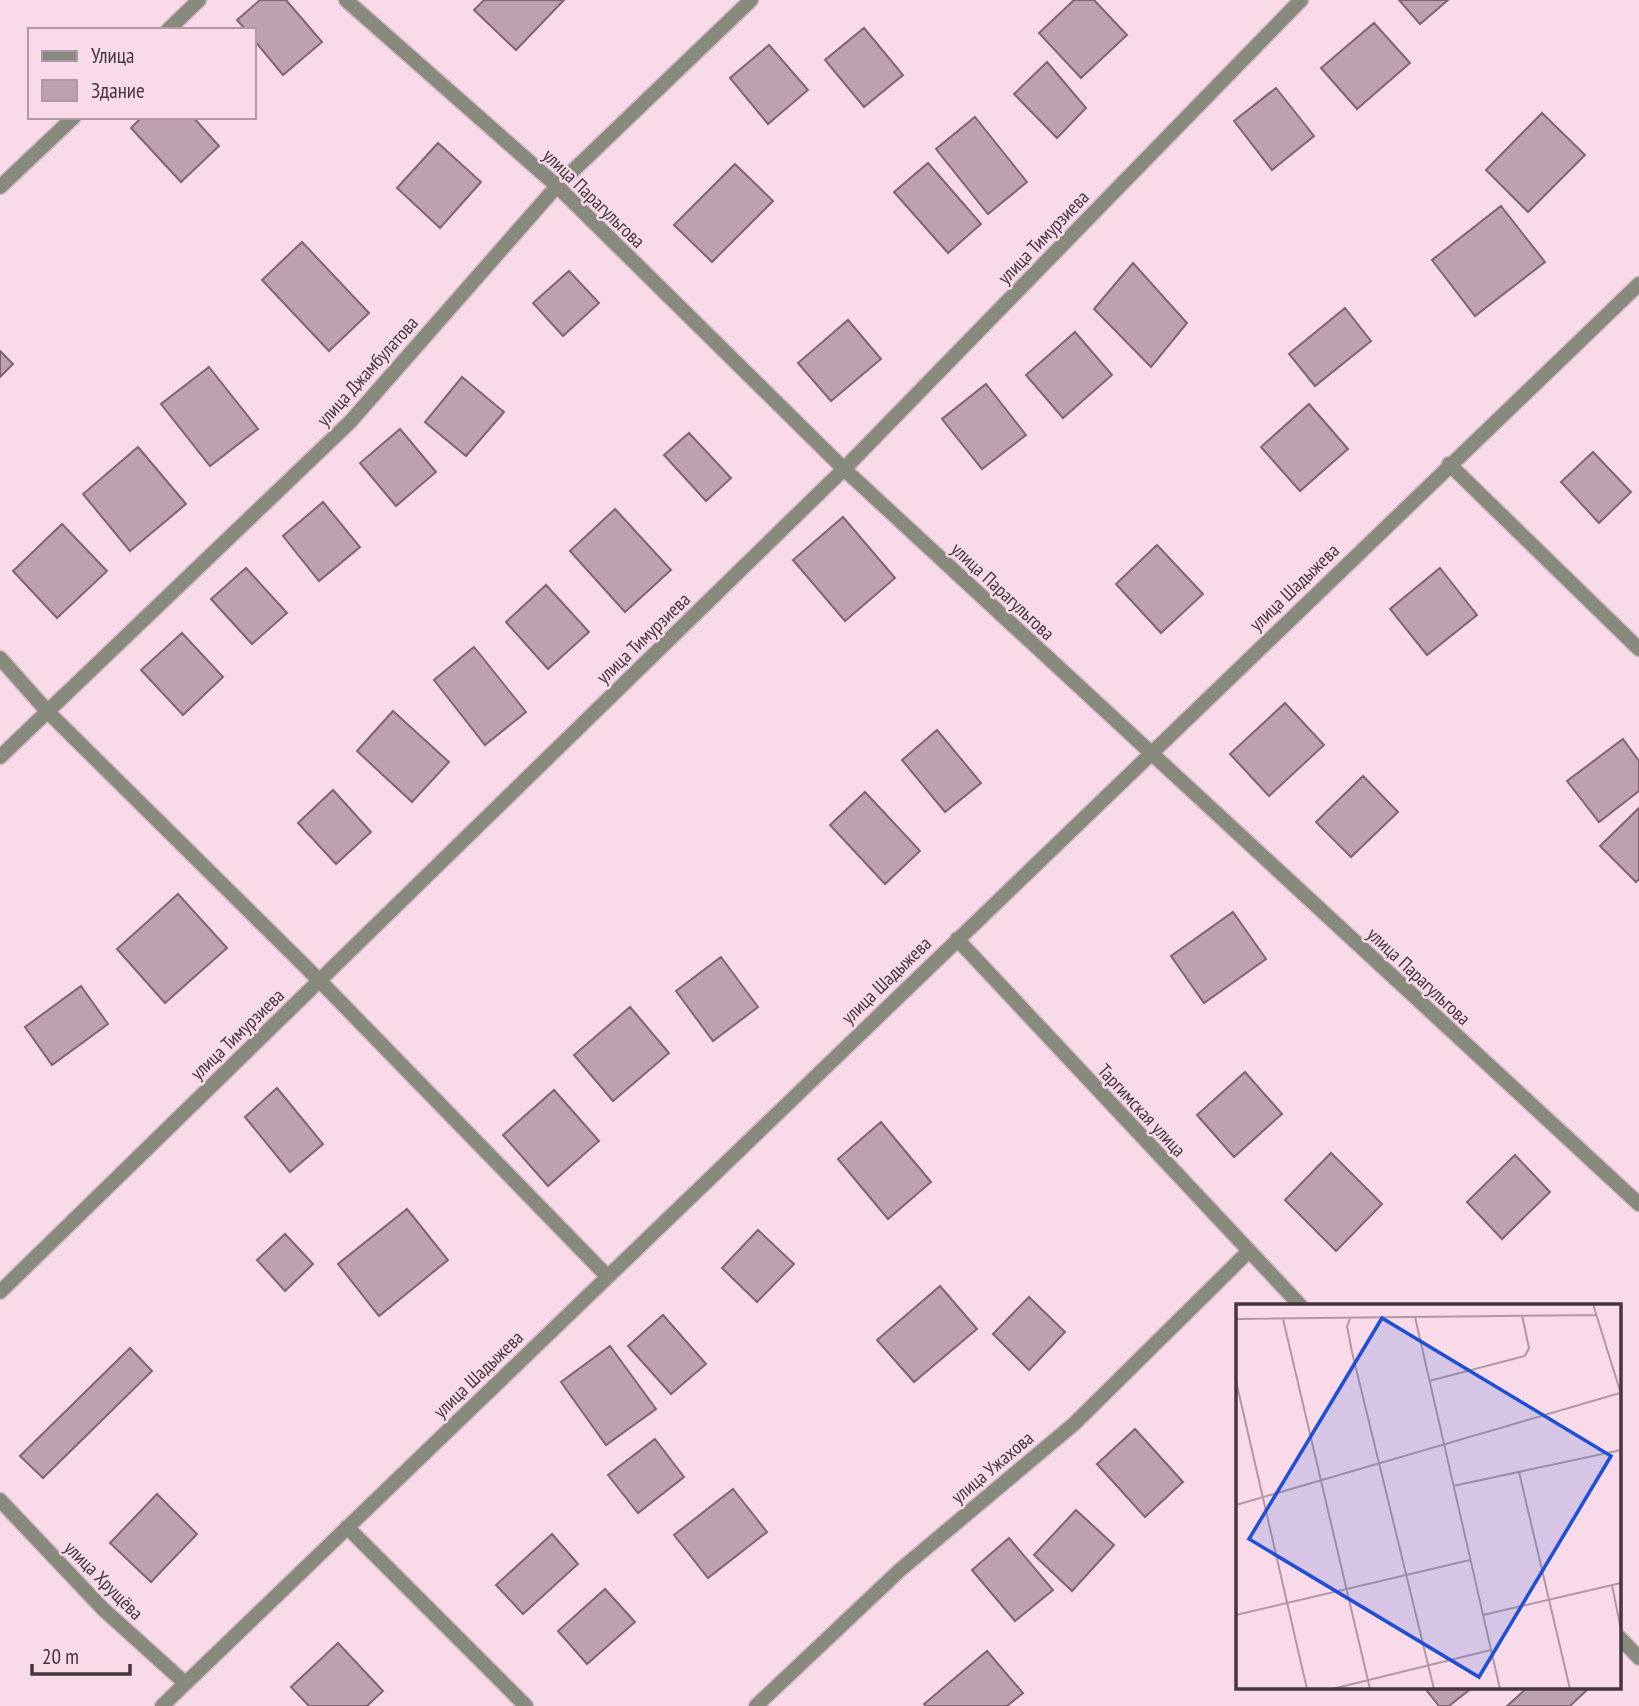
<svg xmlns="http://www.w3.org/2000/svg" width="1639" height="1706" font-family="'PT Sans Narrow',sans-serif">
  <rect width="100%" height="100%" fill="#f8dae8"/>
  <path fill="#bea1af" stroke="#7f6572" stroke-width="2" d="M 260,0 L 286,0 L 322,42 L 283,75 L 254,40 L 254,30 L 246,30 L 237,20 Z
    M 484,0 L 564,0 L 516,50 L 474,10 Z
    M 1074,0 L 1094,0 L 1127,35 L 1081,78 L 1039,33 Z
    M 1399,0 L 1448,0 L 1420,24 Z
    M 1374,23 L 1410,63 L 1357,109 L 1321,68 Z
    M 864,28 L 903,75 L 864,107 L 825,60 Z
    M 769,45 L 808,90 L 768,124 L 730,78 Z
    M 1047,62 L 1086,108 L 1057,138 L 1014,94 Z
    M 1276,88 L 1314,136 L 1272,170 L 1234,121 Z
    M 1542,113 L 1585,155 L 1528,212 L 1486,170 Z
    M 142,117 L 193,117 L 219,146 L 181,182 L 131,128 Z
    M 975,117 L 1027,182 L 988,214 L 936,149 Z
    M 438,143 L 481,182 L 440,228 L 397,188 Z
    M 928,163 L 981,224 L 948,253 L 894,192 Z
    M 735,164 L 773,201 L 712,262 L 674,225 Z
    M 1501,206 L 1545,262 L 1475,316 L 1432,260 Z
    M 302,242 L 369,313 L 329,351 L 262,280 Z
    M 1133,263 L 1187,323 L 1151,367 L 1094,309 Z
    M 569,271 L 599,303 L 563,336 L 533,303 Z
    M 1345,308 L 1371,341 L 1315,386 L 1289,354 Z
    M 848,320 L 881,359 L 831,401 L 798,363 Z
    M 1075,332 L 1112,375 L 1063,418 L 1026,375 Z
    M 0,351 L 13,364 L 0,377 Z
    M 209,367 L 258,429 L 210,466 L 161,404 Z
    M 462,377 L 504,412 L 466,456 L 425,422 Z
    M 986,384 L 1026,435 L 982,469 L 942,419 Z
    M 1309,404 L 1348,449 L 1300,491 L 1261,447 Z
    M 400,429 L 436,472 L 396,506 L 360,463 Z
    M 689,433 L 731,478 L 706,501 L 664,455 Z
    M 138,447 L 186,504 L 130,551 L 83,494 Z
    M 1593,452 L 1631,492 L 1599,523 L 1561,482 Z
    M 323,502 L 360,547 L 319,581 L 283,536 Z
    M 615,509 L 671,570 L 625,612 L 570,551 Z
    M 843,517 L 895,578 L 845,621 L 793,560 Z
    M 62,524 L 107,571 L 57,618 L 13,571 Z
    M 1157,545 L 1203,594 L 1161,633 L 1116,584 Z
    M 246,568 L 287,613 L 252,644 L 211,599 Z
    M 1440,568 L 1477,615 L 1427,655 L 1390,609 Z
    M 546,585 L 589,632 L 548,669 L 506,622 Z
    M 182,633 L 223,677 L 183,715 L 141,670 Z
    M 474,647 L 526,712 L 485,745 L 434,680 Z
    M 1285,703 L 1324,745 L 1269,796 L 1230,754 Z
    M 393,711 L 449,762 L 412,802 L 357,751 Z
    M 937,730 L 981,783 L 945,812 L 902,760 Z
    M 1623,739 L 1639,761 L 1639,791 L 1599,822 L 1567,781 Z
    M 1363,776 L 1398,812 L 1351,857 L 1316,822 Z
    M 333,790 L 371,832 L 336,864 L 298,823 Z
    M 865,792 L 920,851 L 885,884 L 830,825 Z
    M 1639,808 L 1639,879 L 1636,882 L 1600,846 Z
    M 178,894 L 227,948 L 165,1003 L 117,949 Z
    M 1233,912 L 1266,959 L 1204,1003 L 1171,956 Z
    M 721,957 L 758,1007 L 713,1041 L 676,991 Z
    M 81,986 L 108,1024 L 52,1065 L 25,1027 Z
    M 630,1007 L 669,1053 L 613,1101 L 574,1055 Z
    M 1245,1072 L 1282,1114 L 1234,1157 L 1197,1115 Z
    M 277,1088 L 323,1144 L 290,1172 L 245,1117 Z
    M 554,1090 L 599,1141 L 548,1186 L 503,1135 Z
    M 881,1122 L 931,1182 L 888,1219 L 838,1159 Z
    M 1331,1153 L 1382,1204 L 1336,1251 L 1285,1200 Z
    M 1515,1155 L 1550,1192 L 1502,1239 L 1467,1202 Z
    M 407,1209 L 448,1260 L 379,1316 L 338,1264 Z
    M 758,1230 L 794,1264 L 757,1302 L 722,1268 Z
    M 285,1234 L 313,1264 L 285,1291 L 257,1260 Z
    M 940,1286 L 977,1329 L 914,1382 L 877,1340 Z
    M 1029,1297 L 1065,1332 L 1029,1370 L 993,1334 Z
    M 663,1315 L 706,1364 L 671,1394 L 628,1346 Z
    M 610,1346 L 656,1409 L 606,1445 L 561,1382 Z
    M 130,1348 L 152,1371 L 43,1478 L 20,1456 Z
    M 1135,1429 L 1183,1482 L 1145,1517 L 1097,1464 Z
    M 655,1439 L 684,1477 L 638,1513 L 608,1475 Z
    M 733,1489 L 767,1532 L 708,1578 L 674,1535 Z
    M 157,1494 L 197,1534 L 151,1582 L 110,1543 Z
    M 1076,1510 L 1114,1545 L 1072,1591 L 1034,1555 Z
    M 552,1534 L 578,1564 L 523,1614 L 496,1585 Z
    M 1009,1538 L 1053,1590 L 1015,1621 L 972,1570 Z
    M 605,1589 L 635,1622 L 587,1664 L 558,1631 Z
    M 338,1643 L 383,1691 L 367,1706 L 309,1706 L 291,1687 Z
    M 987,1651 L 1023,1693 L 1007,1706 L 926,1706 L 924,1704 Z
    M 1424,1687 L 1473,1687 L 1449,1706 L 1439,1706 Z
    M 1528,1687 L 1590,1687 L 1570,1706 L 1507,1706 Z"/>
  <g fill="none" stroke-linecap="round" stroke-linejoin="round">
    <defs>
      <path id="minor" d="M 346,0 L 557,186 L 844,469 L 1639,1204
        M 168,30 L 199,0
        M 0,187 L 74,117
        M 1449,464 L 1639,649
        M 0,658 L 48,712 L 319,980 L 607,1276
        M 0,757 L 350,422 L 557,186 L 751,0
        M 957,939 L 1300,1305
        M 0,1292 L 844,469 L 1301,0
        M 0,1500 L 103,1609 L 185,1683
        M 347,1527 L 526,1706
        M 1620,1638 L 1639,1658
        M 162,1706 L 1639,284
        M 756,1706 L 900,1570 L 1074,1424 L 1248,1252"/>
    </defs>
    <use href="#minor" stroke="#d4b9c6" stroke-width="17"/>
    <use href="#minor" stroke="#898a7e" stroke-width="14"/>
  </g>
  <g text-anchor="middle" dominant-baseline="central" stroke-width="5" stroke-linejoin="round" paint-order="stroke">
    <g font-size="19" fill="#43373d" stroke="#f8dae8">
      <text transform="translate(594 198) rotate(44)">улица Парагульгова</text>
      <text transform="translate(1043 237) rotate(-46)">улица Тимурзиева</text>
      <text transform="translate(367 371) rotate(-48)">улица Джамбулатова</text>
      <text transform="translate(1294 587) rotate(-44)">улица Шадыжева</text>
      <text transform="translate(1003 591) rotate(43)">улица Парагульгова</text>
      <text transform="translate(643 638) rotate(-44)">улица Тимурзиева</text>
      <text transform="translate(1419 976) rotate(43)">улица Парагульгова</text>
      <text transform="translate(886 980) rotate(-44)">улица Шадыжева</text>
      <text transform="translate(237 1034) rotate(-44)">улица Тимурзиева</text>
      <text transform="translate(1142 1110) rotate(47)">Таргимская улица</text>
      <text transform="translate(478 1374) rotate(-44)">улица Шадыжева</text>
      <text transform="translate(992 1467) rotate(-40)">улица Ужахова</text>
      <text transform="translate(104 1580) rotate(45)">улица Хрущёва</text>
    </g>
  </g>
  <g transform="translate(1236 1304)">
    <rect width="385" height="385" fill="#f8dae8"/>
    <path fill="none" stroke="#b099a4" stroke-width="2" d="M 357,0 L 385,90M 179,13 L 264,385M 0,15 L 360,11M 47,15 L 134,385M 114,15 L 111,22 L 116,48 L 198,385M 0,77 L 71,385M 193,77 L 289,52 L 293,44 L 286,11M 283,168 L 334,385M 217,182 L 385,146M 0,201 L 384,89M 376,281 L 385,326M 0,311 L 234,256M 247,311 L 385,279M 96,385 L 255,346"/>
    <path fill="#1d4ed8" fill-opacity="0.15" stroke="#1d4ed8" stroke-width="3.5" d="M 146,14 L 375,152 L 243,373 L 13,235 Z"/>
    <rect width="385" height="385" fill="none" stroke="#43373d" stroke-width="3.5"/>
  </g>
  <rect x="28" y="28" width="228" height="91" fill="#f8dae8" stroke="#b099a4" stroke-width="2"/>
  <rect x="42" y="51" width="35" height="10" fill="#898a7e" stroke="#b099a4" stroke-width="2"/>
  <text x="91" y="63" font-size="21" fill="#43373d">Улица</text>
  <rect x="42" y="80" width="35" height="21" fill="#bea1af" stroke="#b099a4" stroke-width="2"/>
  <text x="91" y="98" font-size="21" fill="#43373d">Здание</text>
  <path d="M32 1664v10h98v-10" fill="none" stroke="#43373d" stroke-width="3.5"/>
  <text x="42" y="1664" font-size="21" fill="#43373d" stroke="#f8dae8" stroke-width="5" paint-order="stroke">20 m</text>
</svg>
